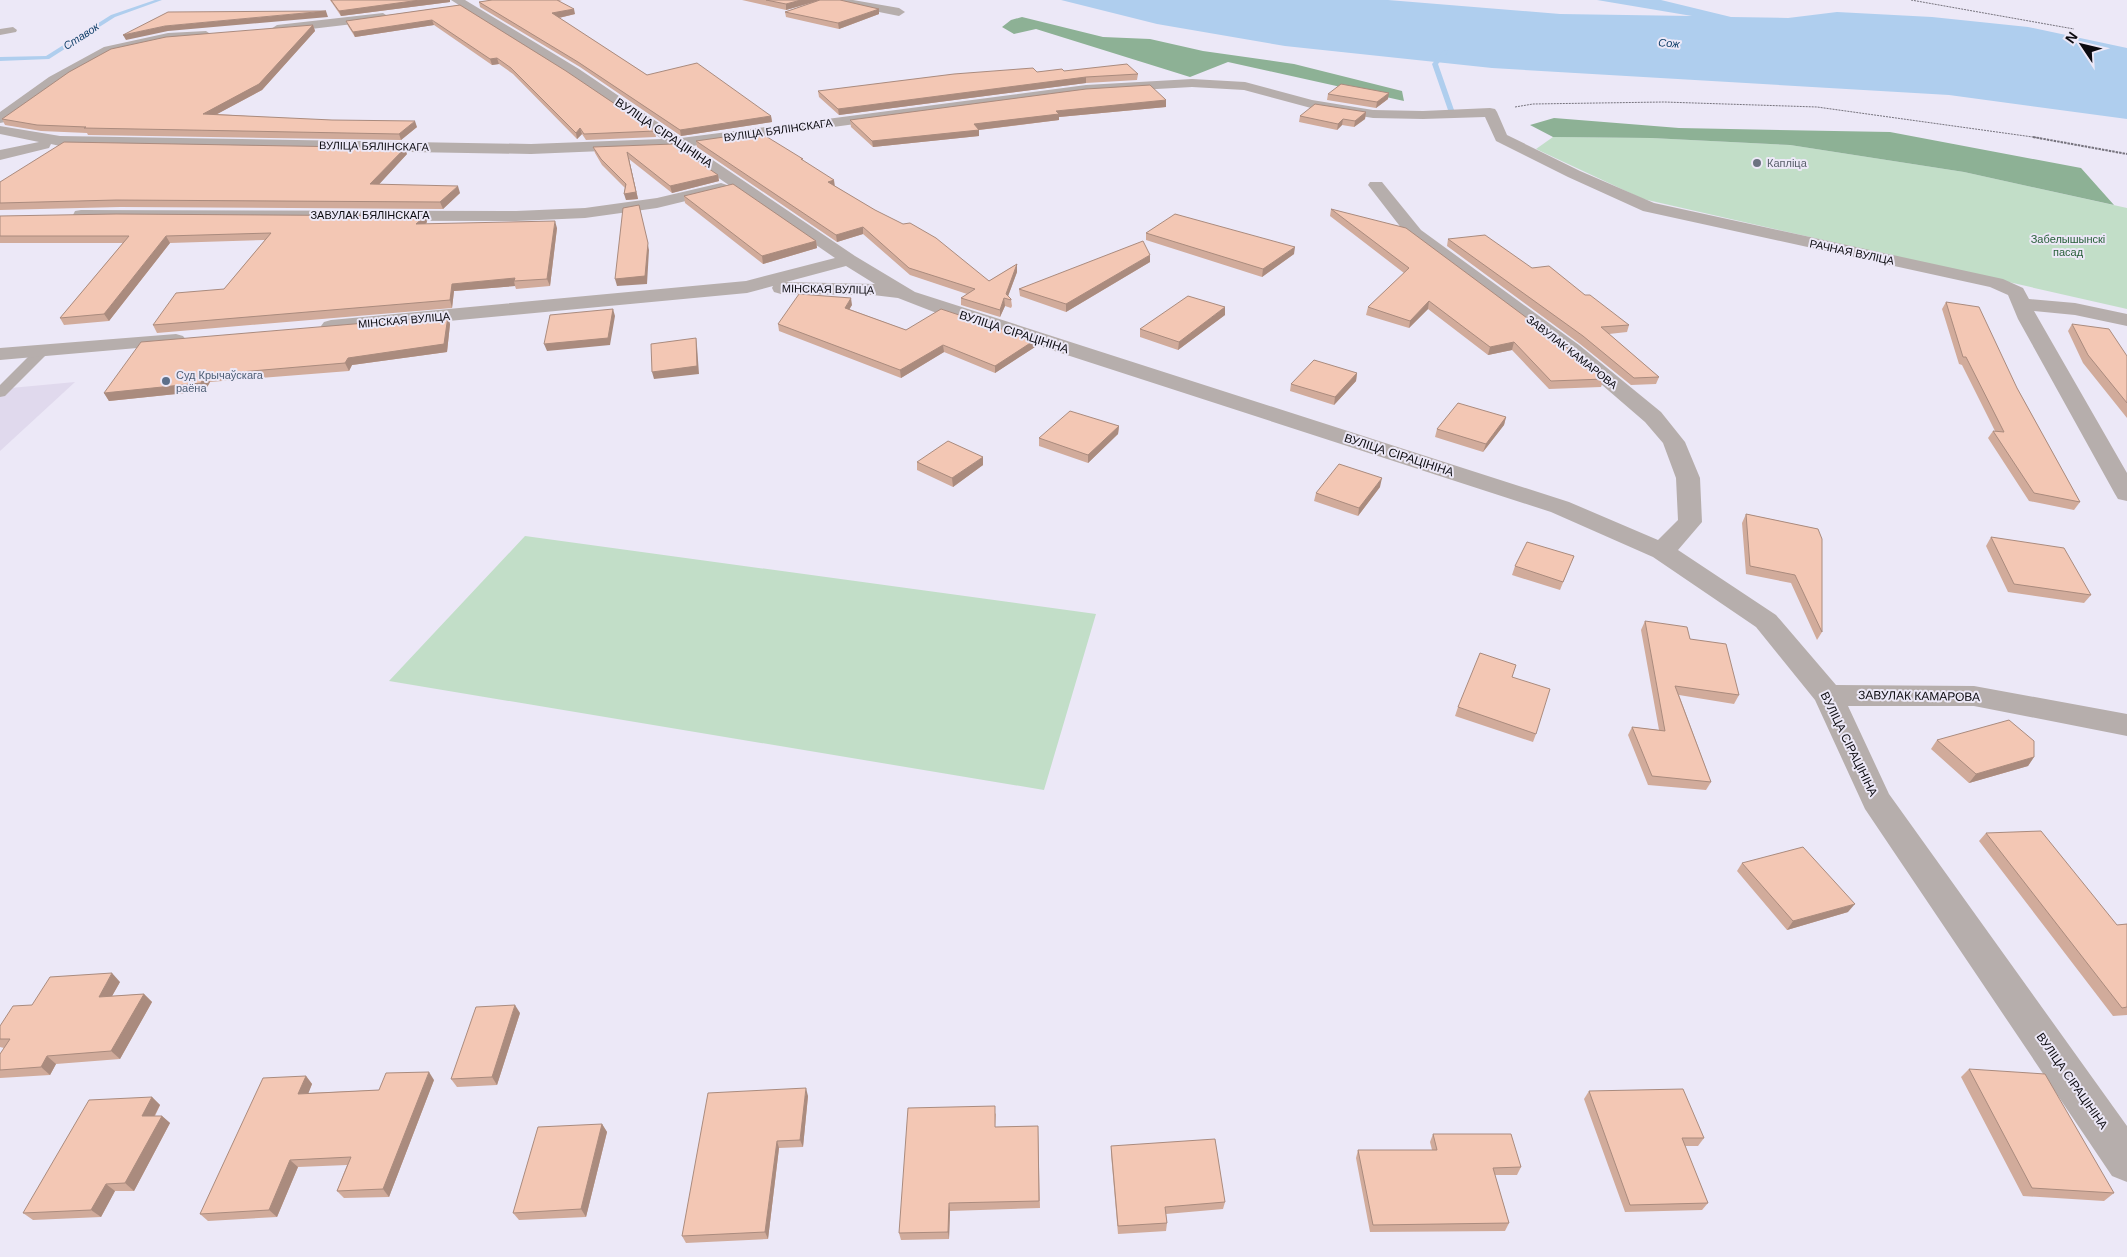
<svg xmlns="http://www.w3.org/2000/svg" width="2127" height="1257" font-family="Helvetica,sans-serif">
  <rect width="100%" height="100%" fill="#ece8f7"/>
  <path fill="#e0d9ed" d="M 75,382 L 0,451 L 0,389 Z"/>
  <path fill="#c2dec8" d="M 1553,137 L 1651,138 L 1790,145 L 1964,172 L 2127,208 L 2127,309 L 1643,199 L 1536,149 Z
    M 525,536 L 1096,614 L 1044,790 L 389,681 Z"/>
  <path fill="#8db195" d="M 1022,17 L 1103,37 L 1150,39 L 1203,51 L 1294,64 L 1402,91 L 1404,101 L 1228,62 L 1190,77 L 1036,29 L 1014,34 L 1002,27 L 1011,20 Z
    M 1554,118 L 1679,128 L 1890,132 L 2081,168 L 2114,205 L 1964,172 L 1790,145 L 1651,138 L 1553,137 L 1530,125 Z"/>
  <path fill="#afceee" d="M 1061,0 L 1388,0 L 1560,14 L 1692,16 L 1597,0 L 1661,0 L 1731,17 L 1788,18 L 1837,12 L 1932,17 L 2028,27 L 2127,48 L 2127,119 L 1949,95 L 1492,68 L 1285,46 L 1157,24 Z"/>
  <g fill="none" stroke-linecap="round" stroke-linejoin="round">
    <path fill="#afceee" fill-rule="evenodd" d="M 155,0 L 162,0 L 115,17 L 49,59 L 0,61 L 0,57 L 46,56 L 111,15 Z
      M 1444,50 L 1449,51 L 1438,64 L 1454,110 L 1451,112 L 1448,110 L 1432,64 Z"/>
    <path stroke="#76737d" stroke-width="1" stroke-dasharray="2 1" stroke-linecap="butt" d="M 1911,0 L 2074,29
      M 1515,107 L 1533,104 L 1664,102 L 1817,107 L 2040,138"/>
    <path stroke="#76737d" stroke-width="2" stroke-dasharray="2.5 1" stroke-linecap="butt" d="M 2033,137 L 2127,154"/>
    <path fill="#b6aeac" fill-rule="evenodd" d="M 13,27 L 17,30 L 16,32 L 0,35 L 0,29 Z
      M 42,347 L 49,351 L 47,354 L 5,396 L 0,397 L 0,385 L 37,348 Z"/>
    <path fill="#b6aeac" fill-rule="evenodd" d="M 451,0 L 465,0 L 579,69 L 681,138 L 1086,85 L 1192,79 L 1245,82 L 1312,100 L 1373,110 L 1423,111 L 1490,108 L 1495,109 L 1497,112 L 1507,135 L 1580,171 L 1654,203 L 2003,279 L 2023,288 L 2029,299 L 2075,303 L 2127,314 L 2127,326 L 2075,315 L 2034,311 L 2127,473 L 2127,501 L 2118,499 L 2115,494 L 2018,319 L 2008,295 L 1990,287 L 1643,211 L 1568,177 L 1496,141 L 1485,117 L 1423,119 L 1373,118 L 1311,108 L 1244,90 L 1192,87 L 1086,93 L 692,146 L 855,256 L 915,292 L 1569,502 L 1658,540 L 1678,520 L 1676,478 L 1663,443 L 1645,422 L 1565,353 L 1409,238 L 1368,185 L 1370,182 L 1382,182 L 1421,230 L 1579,345 L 1661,412 L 1685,442 L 1700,478 L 1702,522 L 1678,550 L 1776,615 L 1836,685 L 1974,686 L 2127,714 L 2127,736 L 1974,706 L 1848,706 L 1889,794 L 2127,1126 L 2127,1182 L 2112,1176 L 1865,809 L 1815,700 L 1756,627 L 1653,557 L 1551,512 L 934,312 L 898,298 L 873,295 L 781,294 L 774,292 L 772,288 L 773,286 L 747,293 L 331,332 L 324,330 L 321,326 L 324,322 L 331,320 L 746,281 L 835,258 L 675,148 L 531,154 L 60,146 L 51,144 L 49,148 L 0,160 L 0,150 L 39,142 L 0,134 L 0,126 L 60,136 L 531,144 L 662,139 L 569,75 ZM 846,266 L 875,284 L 786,282 Z
      M 828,0 L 853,0 L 899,8 L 905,12 L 899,16 L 834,3 Z
      M 383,13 L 389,17 L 387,20 L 277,33 L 271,29 L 277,25 Z
      M 206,31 L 212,35 L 210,38 L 168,41 L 113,53 L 59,83 L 5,122 L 0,123 L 0,112 L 49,77 L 104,47 L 168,33 Z
      M 721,183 L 727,185 L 729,188 L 727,191 L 657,208 L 585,218 L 516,221 L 81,220 L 75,219 L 73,215 L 75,211 L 81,210 L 516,211 L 585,208 L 657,198 Z
      M 176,334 L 183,336 L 186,340 L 183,344 L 0,360 L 0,348 Z"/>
  </g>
  <path fill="#d1ab9b" d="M 330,0 L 450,0 L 450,2 L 341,16 Z
    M 492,0 L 562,0 L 559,1 L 575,14 L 559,18 L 647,75 L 771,116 L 772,122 L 681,136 L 580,67 L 480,7 L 479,2 Z
    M 742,0 L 840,0 L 879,9 L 879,14 L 839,29 L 786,17 L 785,12 L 818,1 L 786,10 Z
    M 460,5 L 655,131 L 656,137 L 586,140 L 582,134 L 577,139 L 513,74 L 499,64 L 492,65 L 434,25 L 355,37 L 348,26 L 346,21 Z
    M 313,25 L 315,31 L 262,90 L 217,114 L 417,127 L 401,140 L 88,135 L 87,133 L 41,131 L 5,125 L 2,119 Z
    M 1064,71 L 1138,74 L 1137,80 L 1086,83 L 839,115 L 819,97 L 818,91 L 1037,72 Z
    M 1328,94 L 1388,99 L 1376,108 L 1327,100 Z
    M 1166,100 L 1166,107 L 1059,117 L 1059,120 L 979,130 L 979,136 L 873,147 L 851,127 L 850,120 Z
    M 1366,112 L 1365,119 L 1354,127 L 1342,125 L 1337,130 L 1299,122 L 1300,116 Z
    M 696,141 L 803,161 L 835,186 L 989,281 L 1017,264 L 1017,272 L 1008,296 L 1011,299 L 1012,306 L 1011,308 L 1005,306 L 1000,317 L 961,305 L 961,298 L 967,294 L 910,275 L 863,234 L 837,242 L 697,147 Z
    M 673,144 L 718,175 L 719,181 L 672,193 L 629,159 L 638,199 L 626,200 L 625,188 L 602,165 L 595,153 L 593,147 Z
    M 407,154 L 379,184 L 460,193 L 443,209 L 120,207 L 0,210 L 0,182 Z
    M 684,196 L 816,241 L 817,248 L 763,264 L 685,203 Z
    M 1331,209 L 1604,379 L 1601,387 L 1549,389 L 1512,350 L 1488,355 L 1428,309 L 1409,328 L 1366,315 L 1368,307 L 1404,273 L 1330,216 Z
    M 0,216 L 425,216 L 427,222 L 426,224 L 557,228 L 550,286 L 516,289 L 515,286 L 454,291 L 452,308 L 157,333 L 153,325 L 224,289 L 265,240 L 170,243 L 109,321 L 64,325 L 60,318 L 123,243 L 0,243 Z
    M 1146,233 L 1294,254 L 1262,277 L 1146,240 Z
    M 1448,239 L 1532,268 L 1585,295 L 1629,325 L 1627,332 L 1609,334 L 1659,377 L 1656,384 L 1631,385 L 1580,344 L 1447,246 Z
    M 1150,262 L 1066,312 L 1020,296 L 1019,289 Z
    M 1946,302 L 2017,388 L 2080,502 L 2074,510 L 2029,501 L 1988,438 L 1993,431 L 1995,431 L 1962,365 L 1959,364 L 1942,309 Z
    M 852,305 L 849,309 L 906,330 L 1035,340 L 1035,347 L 995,373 L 944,352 L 901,378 L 779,331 L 778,324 Z
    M 1225,315 L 1178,350 L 1140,337 L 1140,329 Z
    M 450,324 L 447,352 L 352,365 L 349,371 L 210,382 L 205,391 L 109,401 L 104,393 Z
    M 2072,324 L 2127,356 L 2127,418 L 2083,363 L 2068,331 Z
    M 1357,373 L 1356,381 L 1334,405 L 1290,391 L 1291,384 Z
    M 1506,417 L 1504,425 L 1483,452 L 1435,437 L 1437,429 Z
    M 1119,426 L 1118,434 L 1088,463 L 1039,446 L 1039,438 Z
    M 917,462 L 983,465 L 953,487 L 917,470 Z
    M 1380,487 L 1358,516 L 1314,501 L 1316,493 Z
    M 1746,514 L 1818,529 L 1822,632 L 1817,640 L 1791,583 L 1746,574 L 1742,523 Z
    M 1991,537 L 2091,595 L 2084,603 L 2008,592 L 1986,546 Z
    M 1574,556 L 1560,590 L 1512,575 L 1515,566 Z
    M 1645,621 L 1690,639 L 1739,695 L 1734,704 L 1679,695 L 1711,782 L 1706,790 L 1648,785 L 1628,735 L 1632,727 L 1659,730 L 1641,630 Z
    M 1512,677 L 1536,734 L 1533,742 L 1455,716 L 1458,707 Z
    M 1937,740 L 2034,757 L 2028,766 L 1969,783 L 1931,749 Z
    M 1986,833 L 2117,925 L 2127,924 L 2127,1015 L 2113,1016 L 1979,841 Z
    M 1742,863 L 1848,912 L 1787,930 L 1737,871 Z
    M 120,982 L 112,996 L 144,994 L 152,1002 L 120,1059 L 56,1064 L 50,1075 L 0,1078 L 0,1054 L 4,1048 L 0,1047 L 0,1026 L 32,1005 Z
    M 520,1013 L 497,1085 L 457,1087 L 451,1079 Z
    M 1969,1069 L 2114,1193 L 2104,1201 L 2023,1196 L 1961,1077 Z
    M 306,1076 L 312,1084 L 308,1093 L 379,1090 L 434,1080 L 389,1197 L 344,1198 L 337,1191 L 347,1165 L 298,1167 L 277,1217 L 208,1221 L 200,1214 Z
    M 1589,1091 L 1704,1138 L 1698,1146 L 1685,1146 L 1708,1203 L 1702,1210 L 1625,1212 L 1584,1099 Z
    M 808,1096 L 803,1147 L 779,1148 L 768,1239 L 686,1243 L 682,1236 Z
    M 152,1097 L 160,1105 L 155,1116 L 162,1116 L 170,1123 L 134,1191 L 115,1191 L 101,1217 L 33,1220 L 23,1213 Z
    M 996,1113 L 995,1127 L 1038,1126 L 1040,1208 L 950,1211 L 949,1239 L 901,1240 L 899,1233 Z
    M 602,1124 L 607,1132 L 586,1217 L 519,1220 L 513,1213 Z
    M 1433,1134 L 1521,1167 L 1517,1175 L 1495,1175 L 1509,1223 L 1505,1231 L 1370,1232 L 1356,1158 L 1358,1150 L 1432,1150 L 1430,1142 Z
    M 1111,1146 L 1225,1202 L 1223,1209 L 1166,1214 L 1167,1223 L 1166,1231 L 1118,1234 L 1111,1154 Z"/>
  <path fill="#aa8b7e" d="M 420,0 L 450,0 L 450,2 L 341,16 L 339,11 Z
    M 801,0 L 820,0 L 786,10 L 786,4 Z
    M 574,9 L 575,14 L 554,19 L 552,13 Z
    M 879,9 L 879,14 L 839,29 L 838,23 Z
    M 326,11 L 328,17 L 168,31 L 126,40 L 123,35 L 165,26 Z
    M 432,20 L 434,25 L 355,37 L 353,32 Z
    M 313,25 L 315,31 L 262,90 L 206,120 L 203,114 Z
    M 497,58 L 499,64 L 492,65 L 490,59 Z
    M 1086,77 L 1086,83 L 839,115 L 838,109 Z
    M 1389,93 L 1388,99 L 1376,108 L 1377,102 Z
    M 1166,100 L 1166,107 L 1059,117 L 1059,120 L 978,130 L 979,130 L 979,136 L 873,147 L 872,141 L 974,124 L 1056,111 Z
    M 1366,112 L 1365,119 L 1354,127 L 1355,121 Z
    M 771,116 L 772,122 L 681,136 L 680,130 Z
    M 1343,119 L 1342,125 L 1337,130 L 1338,124 Z
    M 415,121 L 417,127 L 401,140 L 399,134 Z
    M 580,128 L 582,134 L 577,139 L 576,133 Z
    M 405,148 L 407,154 L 373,191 L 370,184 Z
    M 629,159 L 638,199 L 626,200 L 624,194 Z
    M 718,175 L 719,181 L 672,193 L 670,186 Z
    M 834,180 L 835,187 L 828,182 Z
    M 458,186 L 460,193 L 443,209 L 440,202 Z
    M 639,205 L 649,250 L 647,284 L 617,286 L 615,279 Z
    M 425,216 L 427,222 L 418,231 L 416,224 Z
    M 555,221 L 557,228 L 550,286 L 547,279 Z
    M 863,227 L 863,234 L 837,242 L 836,235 Z
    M 166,236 L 170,243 L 109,321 L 104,314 Z
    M 816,241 L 817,248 L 763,264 L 762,256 Z
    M 1295,247 L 1294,254 L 1262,277 L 1263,269 Z
    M 1150,255 L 1150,262 L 1066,312 L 1066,304 Z
    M 1017,264 L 1017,272 L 1007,299 L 1006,294 Z
    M 515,278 L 514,281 L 515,286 L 454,291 L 452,308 L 450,300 L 452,284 Z
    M 851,298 L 852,305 L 846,315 L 845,308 Z
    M 1004,298 L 1005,306 L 1000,317 L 1000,310 Z
    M 1429,301 L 1428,309 L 1409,328 L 1410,321 Z
    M 1225,307 L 1225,315 L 1178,350 L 1179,342 Z
    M 613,309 L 615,316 L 610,345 L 547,351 L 544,344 Z
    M 448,316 L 450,324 L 447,352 L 352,365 L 349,371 L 345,363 L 348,358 Z
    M 696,338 L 697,346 L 699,374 L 654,379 L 652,372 Z
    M 1035,340 L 1035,347 L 995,373 L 995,366 Z
    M 1514,342 L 1512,350 L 1488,355 L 1490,347 Z
    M 943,345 L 944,352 L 901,378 L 900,370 Z
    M 1357,373 L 1356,381 L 1334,405 L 1335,397 Z
    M 205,375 L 210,382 L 205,391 L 109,401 L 104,393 Z
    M 1506,417 L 1504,425 L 1483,452 L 1486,444 Z
    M 1119,426 L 1118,434 L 1088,463 L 1088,455 Z
    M 983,457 L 983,465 L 953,487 L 952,478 Z
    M 1382,478 L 1380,487 L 1358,516 L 1359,508 Z
    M 2034,757 L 2028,766 L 1969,783 L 1976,774 Z
    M 1855,904 L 1848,912 L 1787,930 L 1793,921 Z
    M 112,973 L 120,982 L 107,1005 L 99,997 Z
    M 144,994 L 152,1002 L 120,1059 L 111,1051 Z
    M 515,1005 L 520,1013 L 497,1085 L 492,1077 Z
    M 47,1056 L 56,1064 L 50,1075 L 41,1067 Z
    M 429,1072 L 434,1080 L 389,1197 L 383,1189 Z
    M 306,1076 L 312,1084 L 305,1102 L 298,1094 Z
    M 806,1088 L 808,1096 L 803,1147 L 800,1140 Z
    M 152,1097 L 160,1105 L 150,1124 L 142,1116 Z
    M 162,1116 L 170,1123 L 134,1191 L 125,1183 Z
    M 602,1124 L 607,1132 L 586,1217 L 581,1209 Z
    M 777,1141 L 779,1148 L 768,1239 L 765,1232 Z
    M 290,1160 L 298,1167 L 277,1217 L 269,1210 Z
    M 106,1184 L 115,1191 L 101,1217 L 91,1210 Z
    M 949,1203 L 950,1211 L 949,1239 L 948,1232 Z"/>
  <path fill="#f3c7b4" stroke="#aa8b7e" d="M 331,0 L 420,0 L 339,11 Z
    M 492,0 L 557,0 L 574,9 L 552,13 L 647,75 L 697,63 L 771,116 L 680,130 L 578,62 L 479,2 Z
    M 766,0 L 801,0 L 786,4 Z
    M 820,0 L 840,0 L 879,9 L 838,23 L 785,12 Z
    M 460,5 L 566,71 L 655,131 L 584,134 L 580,128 L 576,133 L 511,68 L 497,58 L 490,59 L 432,20 L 353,32 L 346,21 Z
    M 326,11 L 165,26 L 123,35 L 168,12 Z
    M 313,25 L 259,84 L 203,114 L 332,120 L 415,121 L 399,134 L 84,128 L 86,127 L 37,125 L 2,119 L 69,72 L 111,49 L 166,37 Z
    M 1127,64 L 1138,74 L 1086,77 L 838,109 L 818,91 L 954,74 L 1033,68 L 1037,72 L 1062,69 L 1064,71 Z
    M 1341,84 L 1389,93 L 1377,102 L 1328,94 Z
    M 1150,85 L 1166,100 L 1056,111 L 1059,114 L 974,124 L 979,130 L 872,141 L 850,120 L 1086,89 Z
    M 1315,104 L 1366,112 L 1355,121 L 1343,119 L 1338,124 L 1300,116 Z
    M 759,132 L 803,159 L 801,159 L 834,180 L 828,182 L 875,210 L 903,224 L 910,223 L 936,238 L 989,281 L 1017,264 L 1006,294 L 1011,299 L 1011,300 L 1004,298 L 1000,310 L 961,298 L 975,289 L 909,268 L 863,227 L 836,235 L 696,141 Z
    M 64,142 L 405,148 L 370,184 L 458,186 L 440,202 L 116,200 L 0,203 L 0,182 Z
    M 673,144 L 718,175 L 670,186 L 627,152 L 636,192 L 624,194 L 626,184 L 601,159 L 593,147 Z
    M 733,184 L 816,241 L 762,256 L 684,196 Z
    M 639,205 L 648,243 L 645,276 L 615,279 L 623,208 Z
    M 1331,209 L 1406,228 L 1566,347 L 1604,379 L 1551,381 L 1514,342 L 1490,347 L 1429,301 L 1410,321 L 1368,307 L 1409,268 Z
    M 116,214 L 425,216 L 416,224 L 555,221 L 547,279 L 514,281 L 515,278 L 452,284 L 450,300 L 153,325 L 176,293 L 224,289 L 271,233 L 166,236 L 104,314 L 60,318 L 129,236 L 0,236 L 0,216 Z
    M 1175,214 L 1295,247 L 1263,269 L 1146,233 Z
    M 1485,235 L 1532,268 L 1549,266 L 1585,295 L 1590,295 L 1629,325 L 1601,327 L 1659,377 L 1634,378 L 1583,336 L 1448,239 Z
    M 1143,241 L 1150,255 L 1066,304 L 1019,289 Z
    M 799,294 L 851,298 L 845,308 L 906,330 L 941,309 L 1035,340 L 995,366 L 943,345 L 900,370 L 778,324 Z
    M 1188,296 L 1225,307 L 1179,342 L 1140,329 Z
    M 1946,302 L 1979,307 L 2017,388 L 2080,502 L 2034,493 L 1993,431 L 2004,432 L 1966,357 L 1963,357 Z
    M 613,309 L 608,338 L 544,344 L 550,315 Z
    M 448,316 L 444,344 L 348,358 L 345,363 L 205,375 L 201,383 L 104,393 L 141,342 Z
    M 2072,324 L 2109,329 L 2127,356 L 2127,403 L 2088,355 Z
    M 696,338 L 697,366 L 652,372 L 651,344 Z
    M 1314,360 L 1357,373 L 1335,397 L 1291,384 Z
    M 1458,403 L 1506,417 L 1486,444 L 1437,429 Z
    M 1070,411 L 1119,426 L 1088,455 L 1039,438 Z
    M 948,441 L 983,457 L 952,478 L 917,462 Z
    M 1339,464 L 1382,478 L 1359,508 L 1316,493 Z
    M 1746,514 L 1818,529 L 1822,539 L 1822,632 L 1795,575 L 1750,566 Z
    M 1991,537 L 2064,548 L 2091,595 L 2014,584 Z
    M 1527,542 L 1574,556 L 1563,582 L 1515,566 Z
    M 1645,621 L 1687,627 L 1690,639 L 1726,644 L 1739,695 L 1675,686 L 1711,782 L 1652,776 L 1632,727 L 1665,731 Z
    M 1480,653 L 1516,665 L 1512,677 L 1550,689 L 1536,734 L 1458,707 Z
    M 2009,720 L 2034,741 L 2034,757 L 1976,774 L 1937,740 Z
    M 2041,831 L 2117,925 L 2127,924 L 2127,1007 L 2122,1008 L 1986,833 Z
    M 1803,847 L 1855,904 L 1793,921 L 1742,863 Z
    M 112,973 L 99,997 L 144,994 L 111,1051 L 47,1056 L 41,1067 L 0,1070 L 0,1054 L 10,1039 L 0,1039 L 0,1026 L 13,1006 L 32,1005 L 50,977 Z
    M 515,1005 L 492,1077 L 451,1079 L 476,1007 Z
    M 1969,1069 L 2045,1074 L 2114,1193 L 2032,1188 Z
    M 429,1072 L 383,1189 L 337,1191 L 351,1157 L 290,1160 L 269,1210 L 200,1214 L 263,1078 L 306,1076 L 298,1094 L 379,1090 L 386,1073 Z
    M 806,1088 L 800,1140 L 777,1141 L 765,1232 L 682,1236 L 708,1093 Z
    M 1683,1089 L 1704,1138 L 1682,1138 L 1708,1203 L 1630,1205 L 1589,1091 Z
    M 152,1097 L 142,1116 L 162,1116 L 125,1183 L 106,1184 L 91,1210 L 23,1213 L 89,1100 Z
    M 995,1106 L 995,1127 L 1038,1126 L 1039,1201 L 949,1203 L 948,1232 L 899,1233 L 908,1108 Z
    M 602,1124 L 581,1209 L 513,1213 L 538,1127 Z
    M 1433,1134 L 1511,1134 L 1521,1167 L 1493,1168 L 1509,1223 L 1373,1225 L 1358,1150 L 1437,1150 Z
    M 1215,1139 L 1225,1202 L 1165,1207 L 1167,1223 L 1118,1226 L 1111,1146 Z"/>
  <circle fill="#6b7280" stroke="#ece8f7" stroke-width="2" cx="1757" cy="163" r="5"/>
  <circle fill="#5c6f8a" stroke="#ece8f7" stroke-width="2" cx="166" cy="381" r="5"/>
  <g text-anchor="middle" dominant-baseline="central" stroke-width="4" stroke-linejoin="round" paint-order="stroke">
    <g font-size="11" font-style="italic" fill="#12406a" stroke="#ece8f7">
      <text transform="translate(81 36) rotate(-33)">Ставок</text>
      <text transform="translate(1669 43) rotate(4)">Сож</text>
    </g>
    <g font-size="11" fill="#0c0b10" stroke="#ece8f7">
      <text transform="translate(778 130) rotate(-8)">ВУЛІЦА БЯЛІНСКАГА</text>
      <text transform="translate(374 146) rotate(1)">ВУЛІЦА БЯЛІНСКАГА</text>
      <text x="370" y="215">ЗАВУЛАК БЯЛІНСКАГА</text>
      <text transform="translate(1852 252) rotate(12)">РАЧНАЯ ВУЛІЦА</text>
      <text transform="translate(828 289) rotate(1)">МІНСКАЯ ВУЛІЦА</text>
      <text transform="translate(404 320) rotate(-5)">МІНСКАЯ ВУЛІЦА</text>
      <text transform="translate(1572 352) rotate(38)">ЗАВУЛАК КАМАРОВА</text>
    </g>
    <g font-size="11" fill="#5b616d" stroke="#ece8f7" text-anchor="start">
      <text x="1767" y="163">Капліца</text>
    </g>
    <g font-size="11" fill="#265e38" stroke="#ece8f7">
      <text x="2068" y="239">Забелышынскі<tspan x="2068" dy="13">пасад</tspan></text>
    </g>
    <g font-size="11" fill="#4e5e75" stroke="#ece8f7" text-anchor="start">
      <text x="176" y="375">Суд Крычаўскага<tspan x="176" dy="13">раёна</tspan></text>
    </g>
    <g font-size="12" fill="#0c0b10" stroke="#ece8f7">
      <text transform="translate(664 133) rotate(34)">ВУЛІЦА СІРАЦІНІНА</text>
      <text transform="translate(1014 332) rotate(18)">ВУЛІЦА СІРАЦІНІНА</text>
      <text transform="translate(1399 455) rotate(18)">ВУЛІЦА СІРАЦІНІНА</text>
      <text transform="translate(1919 696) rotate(1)">ЗАВУЛАК КАМАРОВА</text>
      <text transform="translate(1849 744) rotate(64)">ВУЛІЦА СІРАЦІНІНА</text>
      <text transform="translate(2072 1081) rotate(55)">ВУЛІЦА СІРАЦІНІНА</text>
    </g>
  </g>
  <g transform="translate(2082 45) rotate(305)" stroke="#ece8f7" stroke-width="4" paint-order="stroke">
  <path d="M0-4L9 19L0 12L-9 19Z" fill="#0c0b10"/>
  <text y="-8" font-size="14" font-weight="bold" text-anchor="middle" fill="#0c0b10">N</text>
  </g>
</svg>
